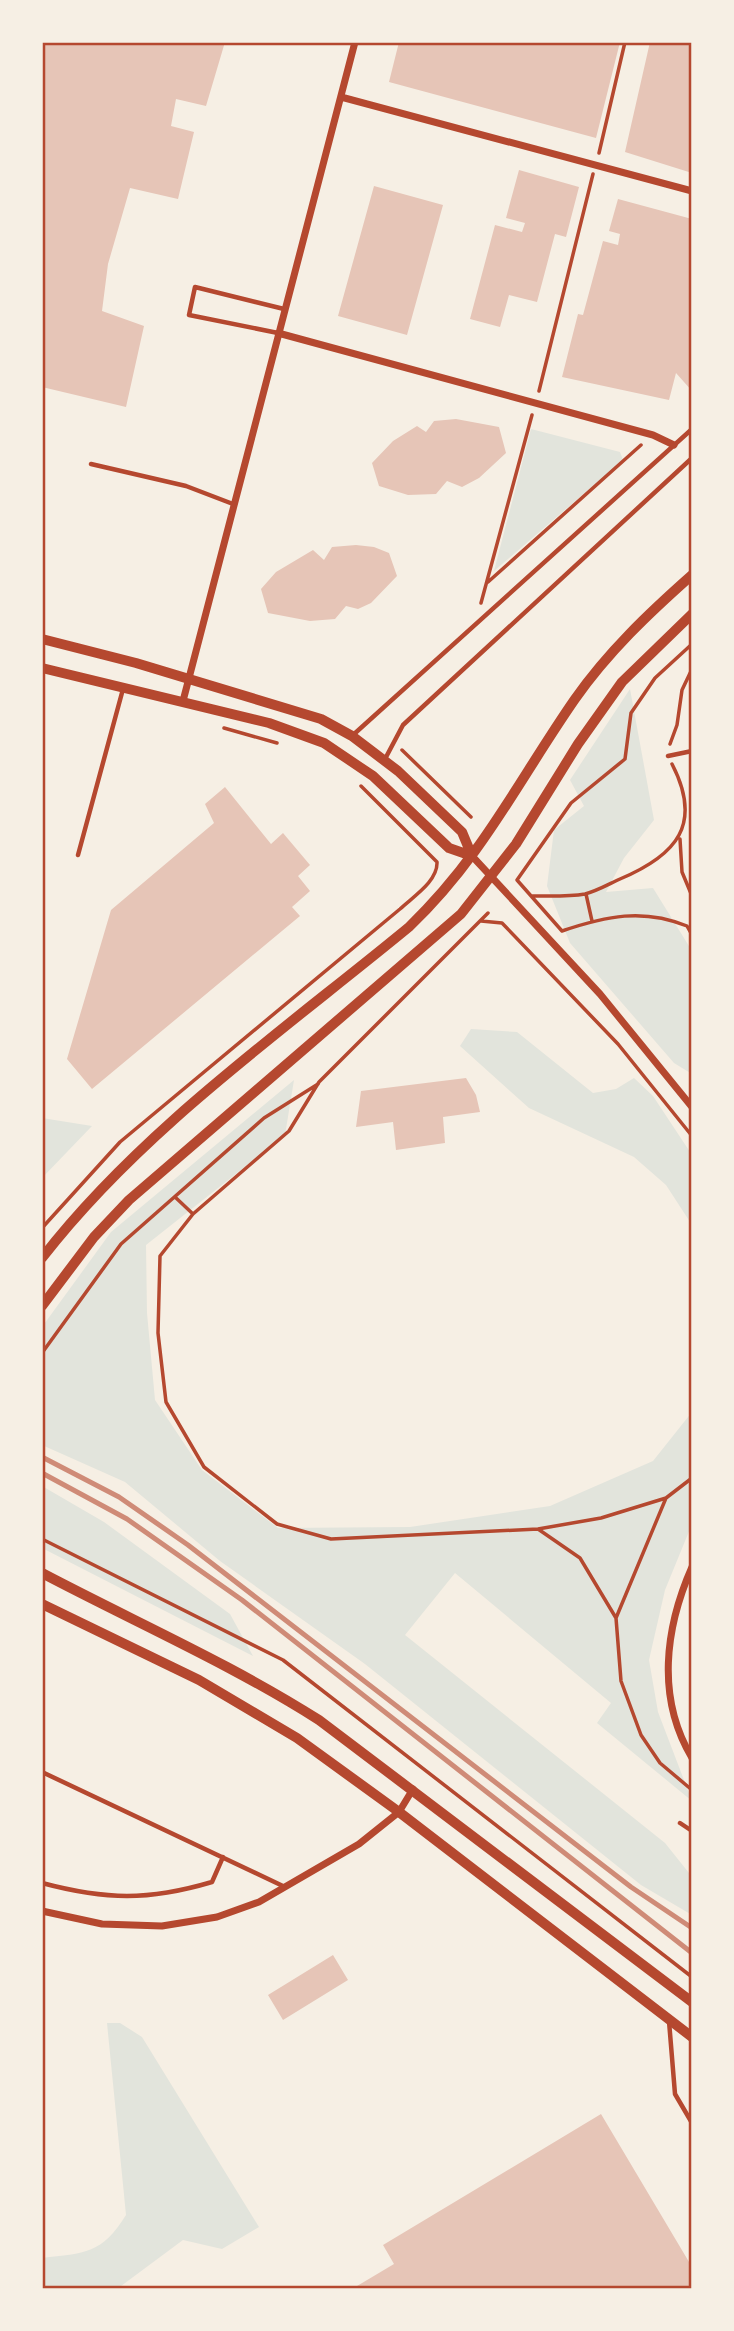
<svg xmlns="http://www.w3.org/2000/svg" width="734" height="2331" font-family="Arial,sans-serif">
  <rect width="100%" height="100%" fill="#f6efe4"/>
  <path fill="#e2e4dc" d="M 531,429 L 620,452 L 623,460 L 494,571 Z
    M 630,689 L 654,820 L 624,858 L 606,892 L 653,888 L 692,951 L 692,1074 L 674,1063 L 570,943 L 547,886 L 554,830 L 584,806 L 570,780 Z
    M 471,1029 L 517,1032 L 593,1093 L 616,1089 L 634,1078 L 653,1096 L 692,1155 L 692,1225 L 666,1185 L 634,1157 L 529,1108 L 460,1046 Z
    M 294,1080 L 285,1135 L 146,1245 L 147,1313 L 155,1400 L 202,1470 L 278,1528 L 410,1527 L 550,1506 L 653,1461 L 692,1412 L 692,1524 L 665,1590 L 649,1660 L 658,1712 L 692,1801 L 597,1723 L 611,1703 L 455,1573 L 405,1635 L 665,1843 L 689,1873 L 692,1871 L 692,1915 L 641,1885 L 365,1664 L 220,1561 L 125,1482 L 42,1445 L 42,1327 L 111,1232 Z
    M 42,1118 L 92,1126 L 42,1178 Z
    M 42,1486 L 104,1522 L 230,1614 L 253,1656 L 42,1548 Z
    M 107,2023 L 120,2023 L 142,2037 L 259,2227 L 222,2249 L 183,2240 L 117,2289 L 42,2289 L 42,2258 C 85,2253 102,2254 126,2215 Z"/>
  <path fill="#e6c5b7" d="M 42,42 L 225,42 L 206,106 L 176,99 L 171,126 L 194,132 L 178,199 L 130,188 L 108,264 L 102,311 L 144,326 L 126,407 L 42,387 Z
    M 399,42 L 620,42 L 596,138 L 389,82 Z
    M 650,42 L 692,42 L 692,173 L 625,152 Z
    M 519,170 L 579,187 L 566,237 L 555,234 L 537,302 L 509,295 L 500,327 L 470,319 L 495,225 L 522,232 L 525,223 L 506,218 Z
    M 374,186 L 443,205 L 407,335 L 338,316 Z
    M 618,199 L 692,219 L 692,391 L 676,373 L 669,400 L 562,377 L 578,314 L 583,315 L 603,241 L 618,245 L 620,234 L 609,231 Z
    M 456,419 L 499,427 L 506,453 L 479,478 L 462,487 L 447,481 L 436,494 L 408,495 L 379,486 L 372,463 L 393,441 L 417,426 L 426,432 L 434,421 Z
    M 356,545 L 374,547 L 389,553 L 397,576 L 371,603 L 358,609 L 346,606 L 335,619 L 310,621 L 268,613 L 261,589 L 276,572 L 313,550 L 324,560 L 332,547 Z
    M 225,787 L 271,844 L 283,833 L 310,865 L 298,876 L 310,891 L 292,907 L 300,916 L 92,1089 L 67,1059 L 111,910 L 214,823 L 205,804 Z
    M 466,1078 L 476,1095 L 480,1112 L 443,1117 L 445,1143 L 396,1150 L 393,1122 L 356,1127 L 361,1091 Z
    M 333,1955 L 348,1980 L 283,2020 L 268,1995 Z
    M 601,2114 L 692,2267 L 692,2286 L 687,2289 L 352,2289 L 394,2264 L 383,2245 Z"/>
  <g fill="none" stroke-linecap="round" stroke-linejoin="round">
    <path stroke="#b5482f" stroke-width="3.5" d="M 599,153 L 625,42
      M 539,391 L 593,174
      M 488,582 L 641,445
      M 481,603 L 532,415
      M 692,644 L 655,678 L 631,713 L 625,759 L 571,803 L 517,880 L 562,931 C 606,916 643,908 687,926 L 692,935
      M 224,728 L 277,743
      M 670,744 L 677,725 L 682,690 L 692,669
      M 402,750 L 471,817
      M 680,839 L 682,872 L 692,896
      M 586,894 L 592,921
      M 531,896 C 549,896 568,897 585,894 C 597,891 609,884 620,879 C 677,855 703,824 672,764
      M 488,913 L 319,1082 L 289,1131 L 193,1214 L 160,1256 L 158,1333 L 166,1402 L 204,1467 L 277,1524 L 331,1539 L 538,1529 L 601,1518 L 666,1498
      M 481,921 L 502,923 L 618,1044 L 692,1136
      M 175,1197 L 193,1214
      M 42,1228 L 120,1142 L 400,909 C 414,896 438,881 437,862 L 361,786
      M 42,1353 L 121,1244 L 264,1118 L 318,1084
      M 692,1478 L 666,1498 L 616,1618 L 621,1681 L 641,1735 L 660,1763 L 692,1790
      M 538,1529 L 580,1558 L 616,1618
      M 42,1539 L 283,1660 L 692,1977"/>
    <path stroke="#b5482f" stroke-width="4.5" d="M 278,333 L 189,315 L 195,287 L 284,309
      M 91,464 L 186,486 L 233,504
      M 353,735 L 692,429
      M 668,756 L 692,751
      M 385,759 L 403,725 L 692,458
      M 78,855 L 123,689
      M 42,1772 L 285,1887
      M 680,1823 L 692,1831
      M 42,1883 C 106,1900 148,1901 212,1882 L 223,1857
      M 669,2021 L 675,2094 L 692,2123"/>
    <path stroke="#b5482f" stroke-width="7" d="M 341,97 L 692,191
      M 278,333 L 653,435 L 674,445
      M 183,701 L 355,42
      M 472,856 L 600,994 L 692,1107
      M 692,1567 C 665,1628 656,1698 692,1758
      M 42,1911 L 102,1924 L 162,1926 L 217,1917 L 259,1902 L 359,1844 L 399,1812 L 413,1789"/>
    <path stroke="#b5482f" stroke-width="10" d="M 42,639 L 136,663 L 321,719 L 352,736 L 398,771 L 462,832 L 472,856
      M 42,668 L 269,723 L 324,743 L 373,776 L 449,848 L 472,856
      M 42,1258 C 141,1130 284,1030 409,927 C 483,856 518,781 575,699 C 608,652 649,613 692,575
      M 42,1306 L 94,1237 L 129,1200 L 461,914 L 516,844 L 578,744 L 622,682 L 692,614
      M 42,1573 C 135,1622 231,1664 319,1720 L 692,2002
      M 42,1604 L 199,1680 L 297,1738 L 399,1812 L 692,2037"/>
    <path stroke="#cf8b77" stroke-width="5" d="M 42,1457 L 119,1497 L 188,1545 L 631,1887 L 692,1928
      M 42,1473 L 127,1519 L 242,1600 L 692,1953"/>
  </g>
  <rect width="734" height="2331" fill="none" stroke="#f6efe4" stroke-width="88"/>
  <rect x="44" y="44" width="646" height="2243" fill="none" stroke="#b5482f" stroke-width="2.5"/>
</svg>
